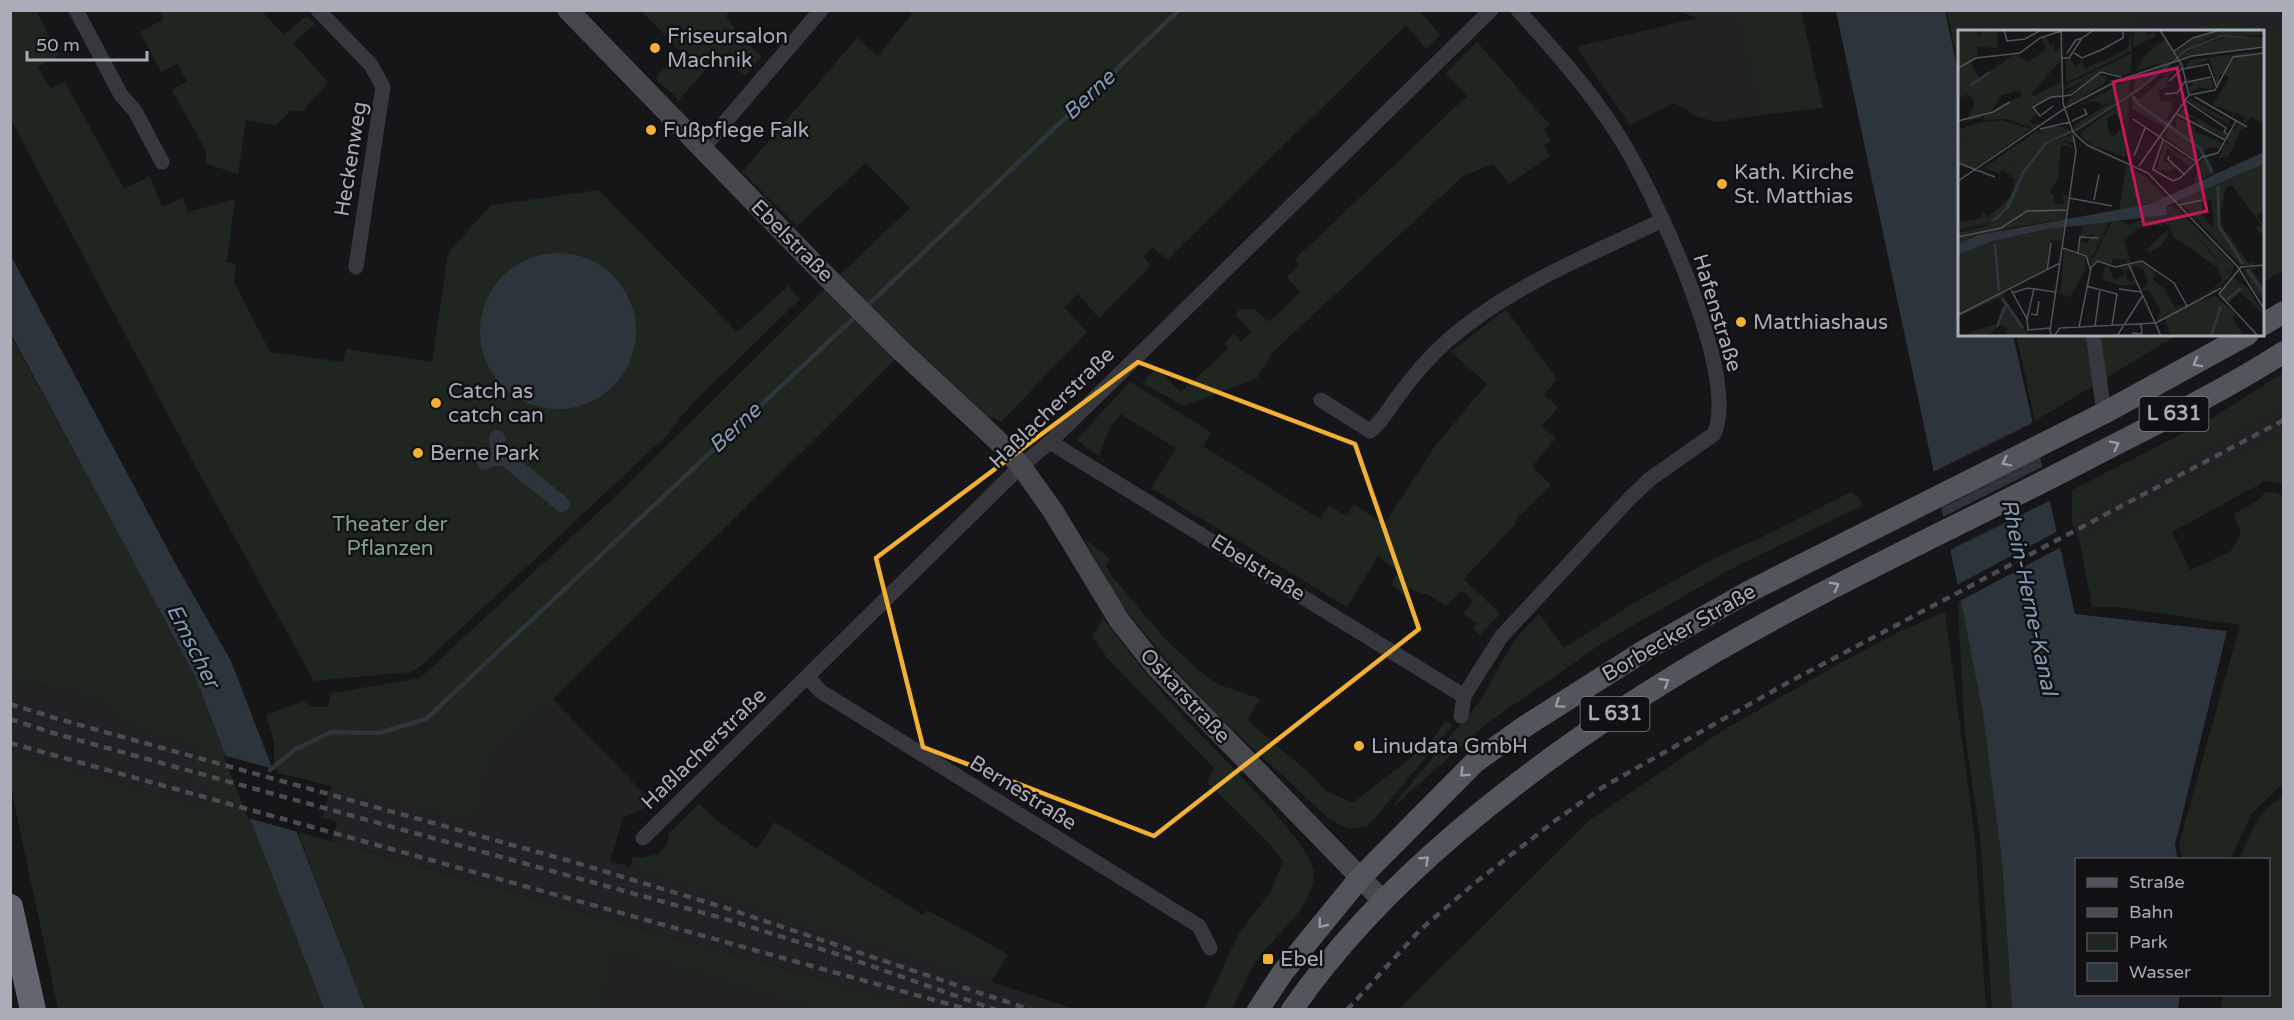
<svg xmlns="http://www.w3.org/2000/svg" width="2294" height="1020" font-family="'Varela Round',sans-serif">
  <rect width="100%" height="100%" fill="#161618"/>
  <path fill="#222225" d="M 2133,11 L 2283,11 L 2283,34 L 2282,31 L 2217,20 L 2193,31 L 2141,31 Z
    M 1736,12 L 1761,115 L 1716,122 L 1698,117 L 1674,103 L 1630,125 L 1576,47 L 1698,18 Z
    M 2283,409 L 2283,430 L 2079,538 L 2072,523 Z
    M 10,679 L 95,699 L 141,731 L 197,747 L 188,780 L 213,786 L 207,807 L 11,753 Z
    M 553,699 L 654,804 L 623,818 L 610,861 L 790,916 L 1075,1009 L 930,1009 L 332,841 L 337,822 L 322,818 L 331,785 L 475,822 L 489,751 Z
    M 612,954 L 701,974 L 808,1007 L 807,1010 L 598,1010 Z"/>
  <path fill="#1e261f" d="M 908,10 L 1419,10 L 1440,35 L 1426,49 L 1406,25 L 1167,260 L 1153,247 L 1143,257 L 1151,266 L 1099,318 L 1078,294 L 1064,307 L 1087,332 L 1001,422 L 994,417 L 985,418 L 909,345 L 553,699 L 490,751 L 475,822 L 274,772 L 274,742 L 266,715 L 307,700 L 309,707 L 328,707 L 331,693 L 420,678 L 621,491 L 828,286 L 910,208 L 866,163 L 797,226 L 742,172 L 857,38 L 878,56 L 912,14 Z
    M 10,11 L 36,11 L 59,55 L 38,67 L 50,89 L 65,82 L 124,189 L 150,176 L 162,207 L 183,198 L 188,212 L 235,199 L 227,262 L 236,264 L 234,282 L 270,352 L 343,362 L 346,349 L 432,362 L 448,253 L 491,205 L 599,190 L 737,332 L 788,286 L 800,299 L 690,406 L 667,435 L 421,666 L 411,672 L 314,681 L 198,471 L 11,120 Z
    M 232,11 L 233,12 L 262,11 L 284,35 L 306,16 L 315,24 L 293,43 L 328,82 L 303,111 L 291,111 L 276,125 L 246,120 L 238,174 L 207,164 L 205,149 L 172,90 L 187,81 L 177,64 L 161,72 L 140,32 L 164,19 L 159,11 Z
    M 641,11 L 730,11 L 726,16 L 738,35 L 762,56 L 745,76 L 719,54 L 679,100 L 655,78 L 681,52 Z
    M 1677,11 L 1801,11 L 1823,108 L 1761,115 L 1736,13 L 1698,18 Z
    M 1947,11 L 2133,11 L 2141,31 L 1960,32 L 1959,71 Z
    M 2217,20 L 2282,31 L 2283,34 L 2283,270 L 2263,283 L 2262,32 L 2193,31 Z
    M 1477,42 L 1550,125 L 1544,130 L 1551,141 L 1544,146 L 1550,156 L 1509,184 L 1493,164 L 1463,176 L 1274,351 L 1257,378 L 1184,406 L 1142,383 L 1156,369 L 1181,392 L 1228,349 L 1224,344 L 1233,333 L 1241,342 L 1251,332 L 1235,315 L 1240,309 L 1255,309 L 1269,322 L 1300,292 L 1287,277 L 1299,265 L 1295,259 L 1467,96 L 1446,73 Z
    M 1506,309 L 1557,379 L 1544,395 L 1558,407 L 1542,426 L 1556,438 L 1532,466 L 1551,485 L 1515,520 L 1517,522 L 1464,579 L 1500,614 L 1480,635 L 1473,629 L 1477,623 L 1463,614 L 1473,601 L 1462,591 L 1446,606 L 1425,593 L 1423,595 L 1410,588 L 1405,595 L 1391,585 L 1398,571 L 1378,556 L 1347,607 L 1151,488 L 1176,448 L 1120,414 L 1109,429 L 1099,456 L 1076,440 L 1130,382 L 1211,432 L 1203,446 L 1320,519 L 1329,505 L 1346,516 L 1354,504 L 1384,525 L 1435,446 L 1487,384 L 1451,352 Z
    M 10,334 L 195,675 L 324,1009 L 58,1009 L 11,788 L 11,753 L 207,807 L 212,787 L 188,780 L 197,747 L 141,731 L 95,699 L 11,679 Z
    M 2016,334 L 2177,335 L 2035,421 Z
    M 2283,373 L 2283,409 L 2072,523 L 2072,490 L 2209,420 Z
    M 2283,430 L 2283,483 L 2264,481 L 2264,479 L 2262,483 L 2172,532 L 2190,570 L 2230,552 L 2241,534 L 2234,514 L 2260,499 L 2264,493 L 2276,492 L 2283,496 L 2283,784 L 2252,813 L 2230,859 L 2182,859 L 2179,844 L 2240,625 L 2117,607 L 2092,607 L 2079,538 Z
    M 1851,492 L 1860,498 L 1861,506 L 1729,570 L 1601,644 L 1489,722 L 1395,805 L 1394,804 L 1479,702 L 1515,639 L 1539,614 L 1564,648 L 1632,604 L 1715,558 L 1764,536 Z
    M 1083,537 L 1110,559 L 1106,565 L 1110,574 L 1166,640 L 1202,673 L 1217,684 L 1261,699 L 1247,720 L 1309,773 L 1326,791 L 1353,803 L 1431,742 L 1445,721 L 1453,725 L 1368,826 L 1348,829 L 1328,818 L 1215,713 L 1166,659 L 1118,600 Z
    M 1958,586 L 1983,714 L 2002,862 L 2012,1009 L 1992,1009 L 1980,836 L 1965,735 L 1957,591 Z
    M 1945,612 L 1975,838 L 1986,1009 L 1399,1009 L 1590,820 L 1725,729 L 1839,664 L 1898,632 Z
    M 1103,618 C 1129,652 1155,686 1184,717 C 1208,744 1315,845 1314,874 C 1312,913 1269,937 1252,968 C 1244,982 1240,996 1232,1009 L 1204,1009 L 1238,935 L 1270,893 L 1283,861 L 1269,843 L 1207,782 L 1214,768 L 1109,660 L 1092,637 Z
    M 2283,797 L 2283,1009 L 2221,1009 L 2223,995 L 2268,994 L 2268,860 L 2240,859 C 2251,832 2256,812 2283,797 Z
    M 699,804 L 719,822 L 757,849 L 775,822 L 923,915 L 927,910 L 1008,954 L 991,982 L 630,867 L 633,856 L 641,858 L 658,854 L 667,845 L 669,833 Z
    M 298,832 L 930,1009 L 807,1009 L 808,1007 L 701,974 L 613,954 L 598,1009 L 365,1009 Z"/>
  <path fill="#2c353c" d="M 1836,11 L 1945,11 L 1960,80 L 1960,334 L 2013,335 L 2075,614 L 2227,631 L 2175,845 L 2178,859 L 2076,860 L 2076,994 L 2180,995 L 2178,1009 L 2012,1009 L 2002,862 L 1983,714 L 1958,586 Z
    M480 331a78 78 0 1 1 156 0a78 78 0 1 1-156 0Z
    M 10,254 L 174,561 L 231,661 L 365,1009 L 324,1009 L 195,676 L 11,334 Z"/>
  <path fill="#161618" d="M 2036,421 L 2043,456 L 1939,509 L 1931,473 Z
    M 2046,465 L 2053,499 L 1948,551 L 1941,518 Z
    M 2060,530 L 2063,546 L 1958,602 L 1955,586 Z
    M 223,755 L 277,770 L 302,833 L 248,818 Z"/>
  <g fill="none" stroke-linecap="round" stroke-linejoin="round">
    <path stroke="#2c353c" stroke-width="4.5" d="M 865,308 L 1179,10
      M 270,770 L 296,749 L 331,732 L 379,733 L 426,719 L 857,315"/>
    <path stroke="#2c353c" stroke-width="16" d="M 497,438 L 498,446 L 505,458
      M 485,462 L 491,458 L 505,458 L 562,504"/>
    <path stroke="#37383d" stroke-width="15" d="M 76,10 L 121,95 L 135,111 L 162,162
      M 318,10 L 371,65 L 383,87 L 356,267
      M 702,149 L 821,10
      M 2093,334 L 2104,413
      M 1321,400 L 1370,431 C 1382,422 1387,411 1396,399 C 1411,378 1428,358 1447,341 C 1510,286 1589,255 1663,220
      M 1050,442 L 1464,696
      M 808,677 L 820,691 L 1199,926 L 1210,948
      M 1461,716 L 1464,696 L 1501,637 L 1630,498 L 1650,479 L 1714,434 C 1741,375 1652,188 1618,135 C 1590,90 1554,50 1518,10
      M 643,838 L 1021,466 L 1050,442 L 1491,10"/>
    <path stroke="#45474d" stroke-width="21" d="M 568,10 L 820,270 L 897,347 L 997,440 L 1021,466 L 1053,511 L 1119,620 L 1157,668 L 1382,900"/>
    <path stroke="#53555c" stroke-width="22" d="M 2262,325 L 2284,312
      M 1258,1010 L 1283,972 L 1359,879 L 1475,762 L 1527,725 L 1647,649 L 1750,591 L 2104,413 L 2248,334
      M 1292,1010 C 1338,943 1394,886 1456,833 C 1552,751 1659,681 1770,621 C 1876,563 1986,512 2093,456 C 2157,423 2223,391 2284,352"/>
    <path stroke="#63666e" stroke-width="26" d="M 10,907 L 33,1010"/>
    <path stroke="#4a4c52" stroke-width="4.5" stroke-dasharray="8 6" stroke-linecap="butt" d="M 10,704 L 58,719 L 570,861 L 726,908 L 1031,1010
      M 10,719 L 53,733 L 722,918 L 843,956 L 996,1010
      M 10,743 L 970,1010
      M 1347,1010 L 1420,930 L 1476,882 L 1556,820 L 1603,787 L 1789,682 L 2284,420"/>
  </g>
  <defs><path id="oneway-chevron" d="M-2-3.5L2.5 0L-2 3.5" fill="none" stroke-width="1.6" stroke-linecap="round" stroke-linejoin="round" transform="scale(1.5)"/></defs>
  <g stroke="#979ba6">
    <use href="#oneway-chevron" transform="translate(2197 363) rotate(151)"/>
    <use href="#oneway-chevron" transform="translate(2115 445) rotate(-27)"/>
    <use href="#oneway-chevron" transform="translate(2006 462) rotate(154)"/>
    <use href="#oneway-chevron" transform="translate(1835 586) rotate(-28)"/>
    <use href="#oneway-chevron" transform="translate(1665 682) rotate(-31)"/>
    <use href="#oneway-chevron" transform="translate(1559 704) rotate(146)"/>
    <use href="#oneway-chevron" transform="translate(1464 773) rotate(135)"/>
    <use href="#oneway-chevron" transform="translate(1425 860) rotate(-43)"/>
    <use href="#oneway-chevron" transform="translate(1322 924) rotate(129)"/>
  </g>
  <path fill="none" stroke="#f2b134" stroke-width="4.5" stroke-linejoin="round" d="M 1138,362 L 1355,444 L 1419,629 L 1154,836 L 923,747 L 876,558 Z"/>
  <g fill="#f2b134" stroke="#111113" stroke-width="2">
    <circle cx="655" cy="48" r="6"/>
    <circle cx="651" cy="130" r="6"/>
    <circle cx="1722" cy="184" r="6"/>
    <circle cx="1741" cy="322" r="6"/>
    <circle cx="436" cy="403" r="6"/>
    <circle cx="418" cy="453" r="6"/>
    <circle cx="1359" cy="746" r="6"/>
    <rect x="1262" y="953" width="12" height="12" rx="3"/>
  </g>
  <g text-anchor="middle" dominant-baseline="central" stroke-width="5" stroke-linejoin="round" paint-order="stroke">
    <g fill="#111113" stroke="#7b7e86" stroke-width="1.5">
      <rect x="2139.5" y="397" width="69" height="34" rx="4.5"/>
      <rect x="1580.5" y="697" width="69" height="34" rx="4.5"/>
    </g>
    <g font-size="20" font-weight="bold" fill="#a8adb8">
      <text x="2174" y="414">L 631</text>
      <text x="1615" y="714">L 631</text>
    </g>
    <g font-size="21" fill="#a8adb8" stroke="#111113" text-anchor="start">
      <text x="667" y="36">Friseursalon<tspan x="667" dy="24">Machnik</tspan></text>
      <text x="663" y="130">Fußpflege Falk</text>
      <text x="1734" y="172">Kath. Kirche<tspan x="1734" dy="24">St. Matthias</tspan></text>
      <text x="1753" y="322">Matthiashaus</text>
      <text x="448" y="391">Catch as<tspan x="448" dy="24">catch can</tspan></text>
      <text x="430" y="453">Berne Park</text>
      <text x="1371" y="746">Linudata GmbH</text>
      <text x="1280" y="959">Ebel</text>
    </g>
    <g font-size="21" fill="#a8adb8" stroke="#111113">
      <text transform="translate(351 159) rotate(-81)">Heckenweg</text>
      <text transform="translate(792 241) rotate(45)">Ebelstraße</text>
      <text transform="translate(1717 313) rotate(73)">Hafenstraße</text>
      <text transform="translate(1052 408) rotate(-44)">Haßlacherstraße</text>
      <text transform="translate(1258 568) rotate(32)">Ebelstraße</text>
      <text transform="translate(1679 633) rotate(-30)">Borbecker Straße</text>
      <text transform="translate(1185 696) rotate(47)">Oskarstraße</text>
      <text transform="translate(704 749) rotate(-44)">Haßlacherstraße</text>
      <text transform="translate(1023 793) rotate(32)">Bernestraße</text>
    </g>
    <g font-size="21" fill="#7fa381" stroke="#111113">
      <text x="390" y="524">Theater der<tspan x="390" dy="24">Pflanzen</tspan></text>
    </g>
    <g font-size="22" font-style="italic" fill="#7f9bb3" stroke="#111113">
      <text transform="translate(1089 95) rotate(-43)">Berne</text>
      <text transform="translate(735 428) rotate(-43)">Berne</text>
      <text transform="translate(2029 597) rotate(78)">Rhein-Herne-Kanal</text>
      <text transform="translate(193 646) rotate(63)">Emscher</text>
    </g>
  </g>
  <g transform="translate(1958 30)">
    <rect width="306" height="306" fill="#161618"/>
    <path d="M 2,0 L 17,0 L 22,7 L 24,0 L 39,0 L 40,18 L 19,17 L 20,27 L 0,37 ZM 173,0 L 174,21 L 108,53 L 108,31 L 112,29 L 119,37 L 123,30 L 127,38 L 147,30 L 170,18 ZM 176,0 L 191,0 L 187,7 L 195,2 L 198,6 L 175,17 ZM 260,1 L 306,1 L 306,5 L 255,6 L 219,26 L 216,22 L 239,7 ZM 276,6 L 306,8 L 306,16 L 220,28 L 243,14 ZM 88,7 L 92,15 L 96,14 L 97,22 L 103,16 L 103,30 L 74,63 L 76,66 L 103,52 L 103,65 L 76,75 L 79,84 L 71,91 L 76,95 L 83,92 L 75,98 L 47,89 L 24,90 L 28,82 L 23,88 L 9,91 L 17,72 L 12,66 L 0,70 L 13,64 L 0,67 L 0,39 L 12,31 L 21,48 L 57,24 L 69,32 L 85,22 L 88,16 L 83,9 ZM 61,61 L 64,65 L 33,82 L 44,65 ZM 207,9 L 218,26 L 179,59 L 117,99 L 115,96 L 159,69 L 144,76 L 140,71 L 130,72 L 110,81 L 172,49 L 171,62 L 175,60 L 177,46 L 204,33 L 178,41 L 186,26 ZM 303,21 L 274,27 L 265,44 L 262,44 L 261,53 L 258,54 L 252,29 L 227,39 L 232,30 ZM 174,23 L 173,43 L 162,46 L 148,41 L 110,64 L 109,62 L 120,56 L 129,47 L 115,57 L 108,58 L 108,55 ZM 304,24 L 306,94 L 293,87 L 286,94 L 286,86 L 278,83 L 274,88 L 275,82 L 255,75 L 271,47 L 267,45 L 272,31 L 278,27 ZM 222,33 L 224,38 L 214,42 L 209,48 L 210,56 L 201,60 L 202,70 L 213,72 L 215,78 L 208,89 L 218,98 L 218,87 L 238,98 L 236,101 L 265,113 L 262,118 L 252,117 L 236,129 L 206,106 L 209,99 L 174,79 L 174,66 L 181,69 ZM 140,45 L 148,46 L 147,53 L 109,76 L 110,70 ZM 253,49 L 256,56 L 252,59 L 241,57 L 232,64 L 231,58 L 236,51 ZM 171,68 L 167,127 L 134,115 L 122,105 L 125,102 L 120,104 ZM 158,83 L 161,89 L 168,89 L 167,102 L 162,100 L 156,107 L 151,104 L 149,89 ZM 231,68 L 272,91 L 268,103 L 270,94 L 229,71 ZM 229,74 L 228,82 L 269,105 L 268,108 L 238,93 L 239,89 L 224,86 L 222,82 ZM 43,90 L 73,99 L 15,139 L 0,132 L 0,118 L 17,100 L 0,117 L 0,100 L 22,92 ZM 282,94 L 286,98 L 282,100 L 275,118 L 270,126 L 261,128 L 267,113 L 272,115 L 269,109 L 274,100 L 278,101 L 277,96 ZM 92,97 L 108,97 L 112,102 L 91,110 L 81,119 L 65,140 L 53,170 L 47,180 L 31,192 L 0,200 L 0,192 L 21,189 L 26,182 L 29,188 L 55,165 L 57,149 L 45,140 L 81,105 L 41,143 L 26,138 L 79,101 L 89,104 L 81,100 ZM 114,105 L 117,113 L 105,110 L 116,118 L 103,115 L 100,147 L 92,163 L 96,164 L 95,173 L 106,174 L 105,165 L 110,166 L 107,189 L 51,198 L 0,214 L 0,203 L 26,197 L 49,182 L 66,144 L 90,113 ZM 206,111 L 218,123 L 236,131 L 232,137 L 209,118 L 205,131 L 220,136 L 212,141 L 199,139 ZM 249,125 L 257,143 L 236,153 L 245,127 ZM 306,134 L 306,181 L 299,186 L 306,197 L 304,205 L 298,197 L 304,196 L 274,155 L 268,157 L 262,183 L 265,198 L 291,234 L 296,231 L 287,219 L 297,231 L 296,235 L 283,235 L 220,171 ZM 253,170 L 256,196 L 254,198 L 244,184 L 244,173 ZM 168,135 L 189,148 L 208,168 L 161,181 ZM 214,174 L 276,235 L 274,244 L 253,224 ZM 213,175 L 273,245 L 263,255 L 248,264 L 264,251 L 260,238 L 216,207 L 211,196 L 203,192 L 211,203 L 204,215 L 192,223 L 189,219 L 209,200 L 206,196 L 187,194 L 166,209 L 173,234 L 183,231 L 198,240 L 195,250 L 206,258 L 217,278 L 257,266 L 278,284 L 275,288 L 286,306 L 212,306 L 207,289 L 199,291 L 202,280 L 192,261 L 183,261 L 190,253 L 185,239 L 177,235 L 168,241 L 169,252 L 177,250 L 180,255 L 162,255 L 145,250 L 146,240 L 150,235 L 156,250 L 165,246 L 167,240 L 158,237 L 171,236 L 168,230 L 155,229 L 153,236 L 140,231 L 131,236 L 155,189 L 171,195 L 195,185 L 209,186 L 209,177 ZM 153,189 L 130,235 L 129,228 L 121,222 L 122,212 L 129,213 L 137,203 L 123,207 L 124,196 L 107,196 ZM 106,196 L 104,211 L 93,210 L 88,239 L 44,264 L 55,287 L 73,306 L 47,306 L 50,298 L 42,295 L 29,306 L 9,306 L 12,302 L 39,294 L 47,276 L 41,268 L 0,287 L 0,225 L 35,211 ZM 106,220 L 127,227 L 127,240 L 99,292 L 112,267 L 98,262 L 103,261 ZM 306,236 L 294,240 L 306,258 L 306,270 L 297,262 L 286,239 ZM 274,246 L 291,260 L 306,284 L 282,262 L 269,274 L 263,268 L 262,260 Z" fill="#1e261f" fill-rule="evenodd"/>
    <path d="M 263,5 L 306,8 L 263,7 L 229,21 L 181,61 L 119,101 L 90,113 L 66,144 L 52,177 L 39,190 L 0,203 L 31,192 L 46,180 L 65,140 L 87,112 L 119,98 L 179,59 L 228,19 ZM 306,122 L 306,134 L 208,176 L 209,185 L 90,199 L 35,211 L 0,225 L 0,214 L 21,205 L 192,174 Z" fill="#2c353c"/>
    <path fill="none" stroke="#2c353c" stroke-width="3" d="M 13,55 L 31,43M 175,66 L 180,74 L 242,118 L 254,142M 260,156 L 261,196 L 285,234M 37,214 L 41,261M 289,239 L 306,263M 44,268 L 65,298M 269,270 L 283,258M 39,297 L 47,276M 253,306 L 263,276"/>
    <path fill="none" stroke="#505258" stroke-width="1.5" d="M 46,0 L 49,11 L 67,9 L 83,0M 103,0 L 105,73 L 115,102 L 129,115 L 190,143 L 280,237 L 306,279M 202,0 L 224,35 L 231,65M 215,22 L 235,8 L 262,0M 109,23 L 118,10 L 124,8M 116,23 L 124,28 L 143,20 L 165,8 L 165,0M 104,28 L 111,28 L 124,8 L 136,0M 0,38 L 18,28 L 62,23 L 82,8 L 106,0M 225,39 L 250,34 L 259,58M 211,51 L 225,38M 229,52 L 253,47M 207,64 L 219,63 L 228,50M 231,65 L 257,60 L 275,27 L 306,23M 105,66 L 113,65 L 143,42 L 163,47M 237,67 L 289,97M 228,71 L 268,98 L 266,102 L 270,105M 95,76 L 82,86 L 75,77 L 93,67 L 105,66M 219,84 L 267,110M 175,89 L 239,132M 0,91 L 35,82 L 52,72M 114,91 L 129,84 L 126,79M 82,99 L 112,92M 176,126 L 187,98M 211,126 L 210,129 L 227,145M 0,133 L 37,147M 181,136 L 231,65M 194,139 L 215,151 L 222,148 L 244,127 L 260,123 L 278,91M 195,139 L 205,110M 0,151 L 109,77 L 161,50 L 234,26 L 306,17M 111,168 L 154,176M 136,170 L 141,145M 221,175 L 244,170M 0,207 L 43,198 L 69,181 L 109,180M 105,218 L 128,226 L 132,238 L 140,231 L 157,237 L 184,231 L 216,253 L 229,276M 120,223 L 122,207 L 140,208M 171,235 L 203,306M 89,241 L 93,213M 128,256 L 159,264 L 154,295M 161,259 L 183,262M 53,260 L 69,289 L 70,300 L 92,298M 54,263 L 70,258 L 97,262M 73,284 L 79,285 L 81,271M 0,285 L 102,233M 69,289 L 76,259M 137,296 L 142,259M 121,297 L 133,238M 174,303 L 184,304 L 183,294M 94,306 L 92,301 L 118,121 L 115,105M 96,306 L 102,298 L 198,293 L 263,258M 159,306 L 185,265M 300,306 L 261,264 L 283,237 L 306,235"/>
    <path fill="#c2185b" fill-opacity="0.15" stroke="#c2185b" stroke-width="3" d="M 219,38 L 249,181 L 186,195 L 155,52 Z"/>
    <rect width="306" height="306" fill="none" stroke="#a8adb8" stroke-width="3"/>
  </g>
  <rect width="2294" height="1020" fill="none" stroke="#a8adb8" stroke-width="24"/>
  <rect x="2075" y="858" width="195" height="138" fill="#111113" stroke="#4d4f55" stroke-width="1.5"/>
  <rect x="2087" y="878" width="30" height="9" fill="#53555c" stroke="#4d4f55" stroke-width="1.5"/>
  <text x="2129" y="888" font-size="18" fill="#a8adb8">Straße</text>
  <rect x="2087" y="908" width="30" height="9" fill="#4a4c52" stroke="#4d4f55" stroke-width="1.5"/>
  <text x="2129" y="918" font-size="18" fill="#a8adb8">Bahn</text>
  <rect x="2087" y="933" width="30" height="18" fill="#1e261f" stroke="#4d4f55" stroke-width="1.5"/>
  <text x="2129" y="948" font-size="18" fill="#a8adb8">Park</text>
  <rect x="2087" y="963" width="30" height="18" fill="#2c353c" stroke="#4d4f55" stroke-width="1.5"/>
  <text x="2129" y="978" font-size="18" fill="#a8adb8">Wasser</text>
  <path d="M27 51v9h120v-9" fill="none" stroke="#a8adb8" stroke-width="3"/>
  <text x="36" y="51" font-size="18" fill="#a8adb8" stroke="#111113" stroke-width="4.5" paint-order="stroke">50 m</text>
</svg>
